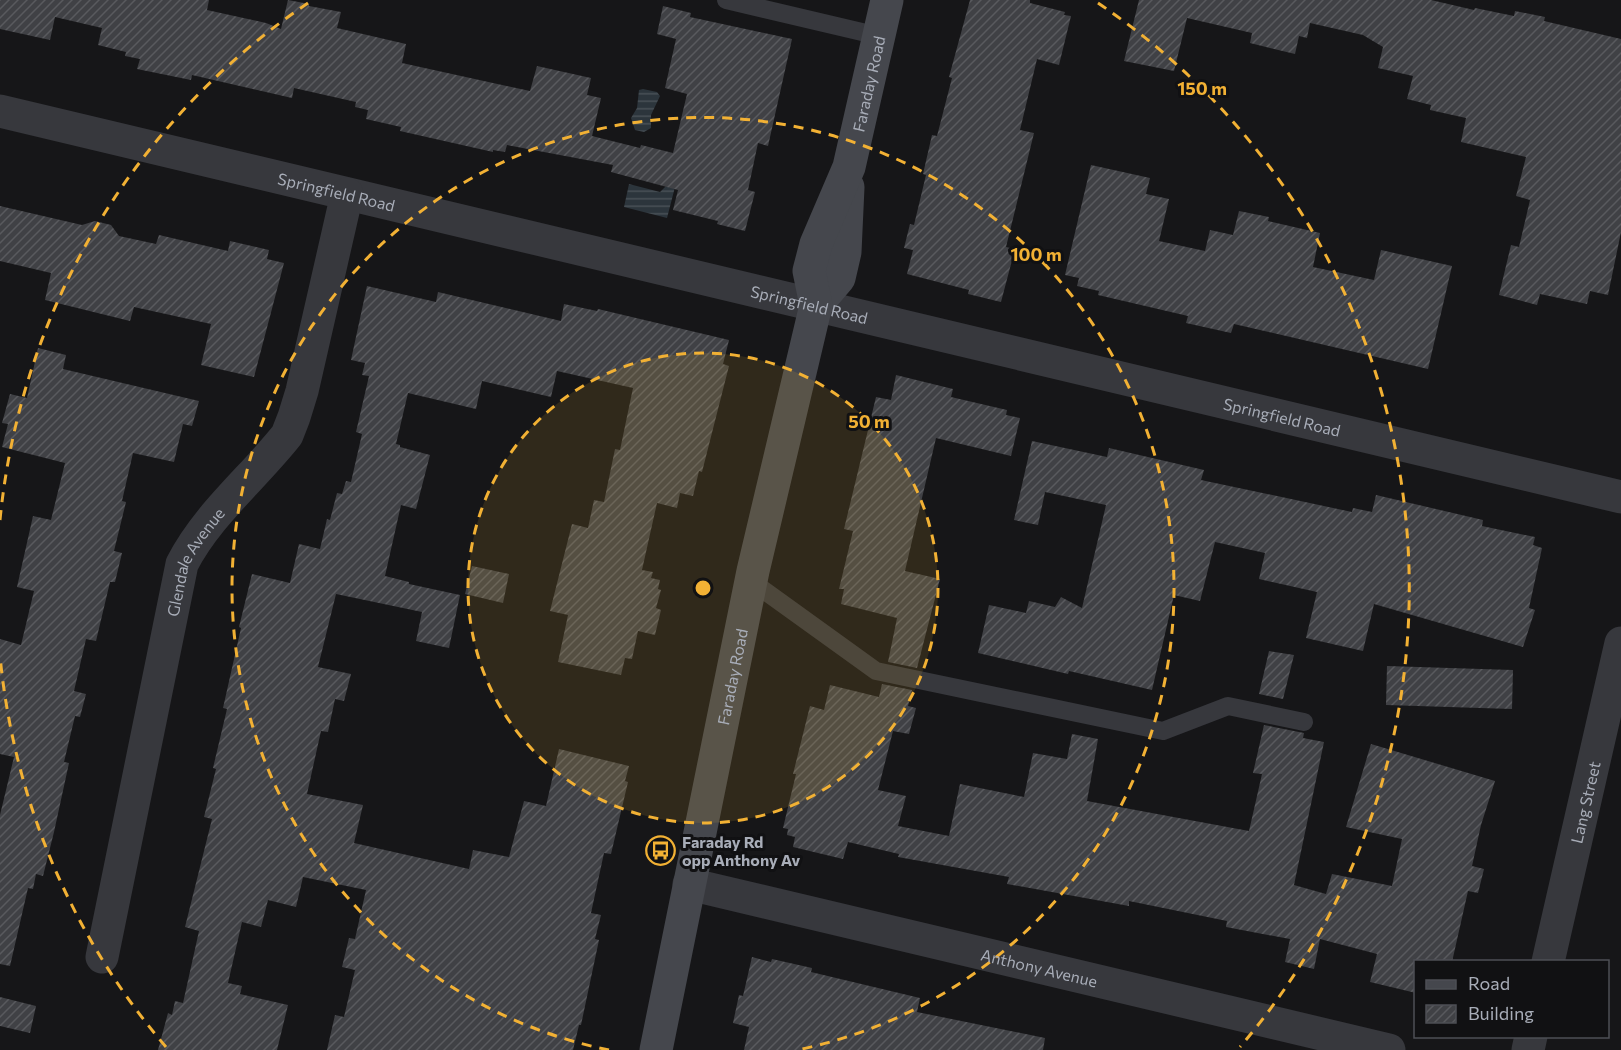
<svg xmlns="http://www.w3.org/2000/svg" width="1621" height="1050" font-family="Commissioner,sans-serif">
  <defs>
    <pattern id="water-rules" width="6" height="5" patternUnits="userSpaceOnUse" patternTransform="scale(1.5)"><rect width="6" height="5" fill="#2c353c"/><path d="M0 2.5h6" fill="none" stroke="#485056"/></pattern>
    <pattern id="building-hatch" width="6" height="6" patternUnits="userSpaceOnUse" patternTransform="scale(1.5)"><rect width="6" height="6" fill="#404145"/><path d="M-1 1l2-2M0 6l6-6M5 7l2-2" fill="none" stroke="#595a5e"/></pattern>
  </defs>
  <rect width="100%" height="100%" fill="#161618"/>
  <path fill="url(#water-rules)" d="M 643,89 L 657,92 L 660,96 L 651,115 L 651,128 L 644,132 L 635,130 L 631,118 L 637,108 L 639,90 Z
    M 629,184 L 660,192 L 667,185 L 675,187 L 667,218 L 624,207 Z"/>
  <path fill="url(#building-hatch)" d="M 0,0 L 209,0 L 207,10 L 266,23 L 281,29 L 288,0 L 309,4 L 309,6 L 341,12 L 337,28 L 406,44 L 402,63 L 530,91 L 537,66 L 591,78 L 587,95 L 601,98 L 592,136 L 640,148 L 641,145 L 673,153 L 687,94 L 665,88 L 676,39 L 657,34 L 663,6 L 691,13 L 690,17 L 792,39 L 768,146 L 758,143 L 748,190 L 755,192 L 745,231 L 717,224 L 718,221 L 673,210 L 678,190 L 611,172 L 613,165 L 507,145 L 505,152 L 493,150 L 493,152 L 400,131 L 401,127 L 366,119 L 368,110 L 355,107 L 356,102 L 294,88 L 292,98 L 192,75 L 191,80 L 137,69 L 140,59 L 125,56 L 126,52 L 98,45 L 102,28 L 55,17 L 50,40 L 0,29 Z
    M 970,0 L 1030,0 L 1030,3 L 1065,12 L 1064,15 L 1071,16 L 1059,65 L 1037,59 L 1020,130 L 1034,133 L 1006,247 L 1015,249 L 1001,302 L 968,294 L 969,290 L 907,274 L 913,250 L 904,248 L 910,224 L 914,225 L 926,175 L 923,174 L 932,135 L 937,136 L 952,78 L 949,77 Z
    M 1139,0 L 1431,0 L 1474,10 L 1475,8 L 1514,16 L 1515,11 L 1545,17 L 1544,21 L 1621,39 L 1621,232 L 1608,295 L 1590,291 L 1587,304 L 1540,294 L 1537,305 L 1499,295 L 1511,245 L 1519,247 L 1530,200 L 1516,196 L 1526,157 L 1461,142 L 1466,118 L 1430,110 L 1431,105 L 1407,99 L 1413,76 L 1378,68 L 1383,47 L 1363,35 L 1310,23 L 1307,38 L 1299,36 L 1295,54 L 1250,43 L 1252,33 L 1187,18 L 1174,71 L 1124,61 Z
    M 1091,165 L 1150,178 L 1146,194 L 1169,199 L 1159,241 L 1205,251 L 1210,230 L 1233,235 L 1239,211 L 1269,217 L 1268,221 L 1320,233 L 1313,267 L 1374,280 L 1381,250 L 1452,266 L 1428,369 L 1234,324 L 1231,333 L 1186,323 L 1188,316 L 1098,295 L 1099,291 L 1077,286 L 1079,278 L 1065,275 Z
    M 0,206 L 82,225 L 95,221 L 111,225 L 119,236 L 156,244 L 159,235 L 228,251 L 230,241 L 269,250 L 267,259 L 284,263 L 254,377 L 201,365 L 211,324 L 134,307 L 130,321 L 45,300 L 51,273 L 0,261 Z
    M 367,286 L 436,302 L 438,292 L 561,321 L 564,304 L 597,311 L 598,309 L 729,340 L 723,364 L 729,366 L 702,472 L 699,471 L 693,496 L 680,493 L 677,508 L 657,503 L 642,570 L 653,572 L 651,578 L 660,580 L 658,589 L 661,590 L 656,608 L 661,610 L 655,635 L 638,631 L 632,659 L 625,658 L 621,675 L 558,662 L 568,615 L 550,611 L 572,524 L 588,528 L 594,500 L 604,502 L 615,449 L 620,450 L 633,388 L 557,371 L 551,397 L 482,381 L 476,409 L 408,393 L 396,444 L 400,445 L 400,447 L 430,455 L 416,509 L 401,505 L 385,576 L 409,582 L 409,584 L 460,595 L 449,648 L 416,641 L 422,612 L 336,594 L 318,667 L 351,674 L 344,701 L 335,699 L 328,732 L 321,731 L 307,794 L 363,805 L 354,843 L 469,869 L 473,850 L 509,857 L 524,801 L 546,806 L 559,749 L 629,766 L 625,781 L 628,782 L 611,854 L 604,853 L 591,913 L 601,915 L 595,939 L 599,940 L 581,1025 L 579,1025 L 573,1050 L 327,1050 L 335,1015 L 344,1017 L 355,970 L 342,967 L 349,938 L 355,939 L 366,890 L 303,877 L 296,907 L 268,900 L 261,927 L 242,922 L 228,983 L 242,986 L 240,994 L 288,1005 L 277,1050 L 158,1050 L 168,1013 L 172,1015 L 175,1001 L 183,1003 L 199,931 L 185,927 L 212,819 L 204,817 L 216,769 L 213,768 L 227,709 L 223,708 L 241,628 L 239,627 L 252,574 L 290,583 L 299,544 L 320,549 L 327,519 L 330,520 L 337,493 L 342,494 L 346,481 L 351,482 L 362,434 L 356,432 L 369,376 L 362,375 L 365,363 L 351,360 Z
    M 38,348 L 66,355 L 63,369 L 199,401 L 192,426 L 183,424 L 174,462 L 133,453 L 122,501 L 126,502 L 114,551 L 122,553 L 115,582 L 110,582 L 96,641 L 86,639 L 74,691 L 86,694 L 80,717 L 75,716 L 64,762 L 69,763 L 54,832 L 43,876 L 36,874 L 33,889 L 28,888 L 10,966 L 0,964 L 0,815 L 14,757 L 0,754 L 0,639 L 21,645 L 34,591 L 17,587 L 33,516 L 51,520 L 65,463 L 2,447 L 8,424 L 2,423 L 10,394 L 27,398 Z
    M 896,375 L 953,389 L 951,397 L 1007,410 L 1006,415 L 1020,418 L 1011,456 L 936,438 L 905,571 L 940,579 L 917,668 L 888,662 L 897,618 L 841,604 L 844,589 L 839,589 L 853,531 L 844,529 L 876,397 L 891,400 Z
    M 1032,441 L 1107,457 L 1109,448 L 1204,470 L 1201,480 L 1352,512 L 1353,508 L 1372,512 L 1376,495 L 1483,520 L 1482,526 L 1535,537 L 1533,545 L 1542,548 L 1529,608 L 1535,610 L 1523,647 L 1374,604 L 1363,651 L 1306,638 L 1317,592 L 1259,579 L 1265,553 L 1215,542 L 1200,601 L 1174,595 L 1152,690 L 1069,671 L 1068,674 L 978,653 L 989,605 L 1026,613 L 1029,601 L 1055,607 L 1061,597 L 1082,608 L 1106,505 L 1045,492 L 1038,525 L 1014,520 Z
    M 472,566 L 509,574 L 503,603 L 465,594 Z
    M 1269,651 L 1294,655 L 1283,699 L 1259,694 Z
    M 1387,666 L 1513,670 L 1512,709 L 1386,705 Z
    M 882,684 L 912,690 L 908,706 L 916,708 L 909,734 L 893,731 L 878,790 L 906,796 L 898,826 L 949,836 L 960,784 L 1024,797 L 1033,753 L 1067,759 L 1072,734 L 1098,739 L 1087,801 L 1249,831 L 1262,774 L 1253,773 L 1264,725 L 1304,733 L 1303,738 L 1324,742 L 1294,885 L 1326,894 L 1332,874 L 1392,886 L 1402,839 L 1346,827 L 1371,744 L 1495,781 L 1481,825 L 1472,866 L 1484,869 L 1478,893 L 1468,891 L 1452,962 L 1416,962 L 1416,993 L 1370,982 L 1377,954 L 1320,939 L 1314,969 L 1285,962 L 1290,939 L 1226,927 L 1227,921 L 1129,901 L 1129,906 L 1007,884 L 1009,877 L 898,857 L 899,854 L 848,842 L 843,859 L 793,847 L 795,837 L 787,835 L 788,829 L 783,828 L 796,774 L 793,774 L 810,706 L 824,710 L 830,685 L 879,697 Z
    M 752,957 L 771,962 L 772,959 L 812,968 L 811,972 L 920,998 L 917,1012 L 1045,1038 L 1043,1050 L 744,1050 L 749,1027 L 733,1023 L 739,995 L 743,996 Z
    M 0,997 L 36,1006 L 30,1033 L 0,1026 Z"/>
  <g fill="none" stroke-linecap="round" stroke-linejoin="round">
    <path stroke="#37383d" stroke-width="18" d="M 726,0 L 879,36
      M 751,581 L 876,671 L 1163,731 L 1228,706 L 1304,722"/>
    <g stroke="#37383d" stroke-width="33">
      <path id="s1" d="M 0,111 L 1621,497"/>
      <path id="s2" d="M 689,884 L 1389,1050"/>
      <path id="s3" d="M 102,957 L 182,564 C 207,515 253,478 287,435 L 294,417 L 302,391 L 347,194"/>
      <path id="s4" d="M 1548,962 L 1621,643"/>
      <path d="M 1528,1050 L 1531,1036"/>
    </g>
    <g stroke="#45474d" stroke-width="33">
      <path d="M 816,305 L 839,278 L 845,252 L 848,187"/>
      <path id="s5" d="M 656,1050 L 753,571 L 816,305 L 809,271 L 816,244 L 849,167 L 887,0"/>
    </g>
  </g>
  <circle cx="703" cy="588" r="235" fill="#f2b134" fill-opacity=".12"/>
  <g fill="none" stroke="#f2b134" stroke-width="3" stroke-dasharray="10 8">
    <circle cx="703" cy="588" r="235"/>
    <path d="M609 1050A471 471 0 1 1 797 1050"/>
    <path d="M166 1047A706 706 0 0 1 0 656M0 520A706 706 0 0 1 308 3M1098 3A706 706 0 0 1 1240 1047"/>
  </g>
  <defs>
    <symbol id="bus-ring" viewBox="-11 -11 22 22"><circle r="9.5" fill="#111113" stroke="#f2b134" stroke-width="1.5"/><path d="M-5-6H5V4H4V6H2V4H-2V6H-4V4H-5ZM-3.5-4V0h7V-4ZM-3.5 1.2v1.5H-2V1.2ZM2 1.2v1.5H3.5V1.2Z" fill="#f2b134"/></symbol>
  </defs>
  <g fill-rule="evenodd">
    <use href="#bus-ring" x="644" y="834" width="33" height="33"/>
  </g>
  <g text-anchor="middle" dominant-baseline="central" stroke-width="6" stroke-linejoin="round" paint-order="stroke">
    <g font-size="16" fill="#a8adb8" stroke="#111113">
      <text stroke="none"><textPath href="#s5" startOffset="994">Faraday Road</textPath></text>
      <text stroke="none"><textPath href="#s1" startOffset="346">Springfield Road</textPath></text>
      <text stroke="none"><textPath href="#s1" startOffset="832">Springfield Road</textPath></text>
      <text stroke="none"><textPath href="#s1" startOffset="1318">Springfield Road</textPath></text>
      <text stroke="none"><textPath href="#s3" startOffset="408">Glendale Avenue</textPath></text>
      <text stroke="none"><textPath href="#s5" startOffset="381">Faraday Road</textPath></text>
      <text stroke="none"><textPath href="#s4" startOffset="164">Lang Street</textPath></text>
      <text stroke="none"><textPath href="#s2" startOffset="360">Anthony Avenue</textPath></text>
    </g>
    <g font-size="16" font-weight="bold" fill="#a8adb8" stroke="#111113" text-anchor="start">
      <text x="682" y="841">Faraday Rd<tspan x="682" dy="18">opp Anthony Av</tspan></text>
    </g>
  </g>
  <circle cx="703" cy="588" r="9" fill="#f2b134" stroke="#111113" stroke-width="3"/>
  <g font-size="18" text-anchor="middle" font-weight="bold" fill="#f2b134" stroke="#111113" stroke-width="6" stroke-linejoin="round" paint-order="stroke">
    <text x="1202" y="95">150 m</text>
    <text x="1036" y="261">100 m</text>
    <text x="869" y="428">50 m</text>
  </g>
  <rect x="1414" y="960" width="195" height="78" fill="#111113" stroke="#4d4f55" stroke-width="1.5"/>
  <rect x="1426" y="980" width="30" height="9" fill="#45474d" stroke="#4d4f55" stroke-width="1.5"/>
  <text x="1468" y="990" font-size="18" fill="#a8adb8">Road</text>
  <rect x="1426" y="1005" width="30" height="18" fill="url(#building-hatch)" stroke="#4d4f55" stroke-width="1.5"/>
  <text x="1468" y="1020" font-size="18" fill="#a8adb8">Building</text>
</svg>
